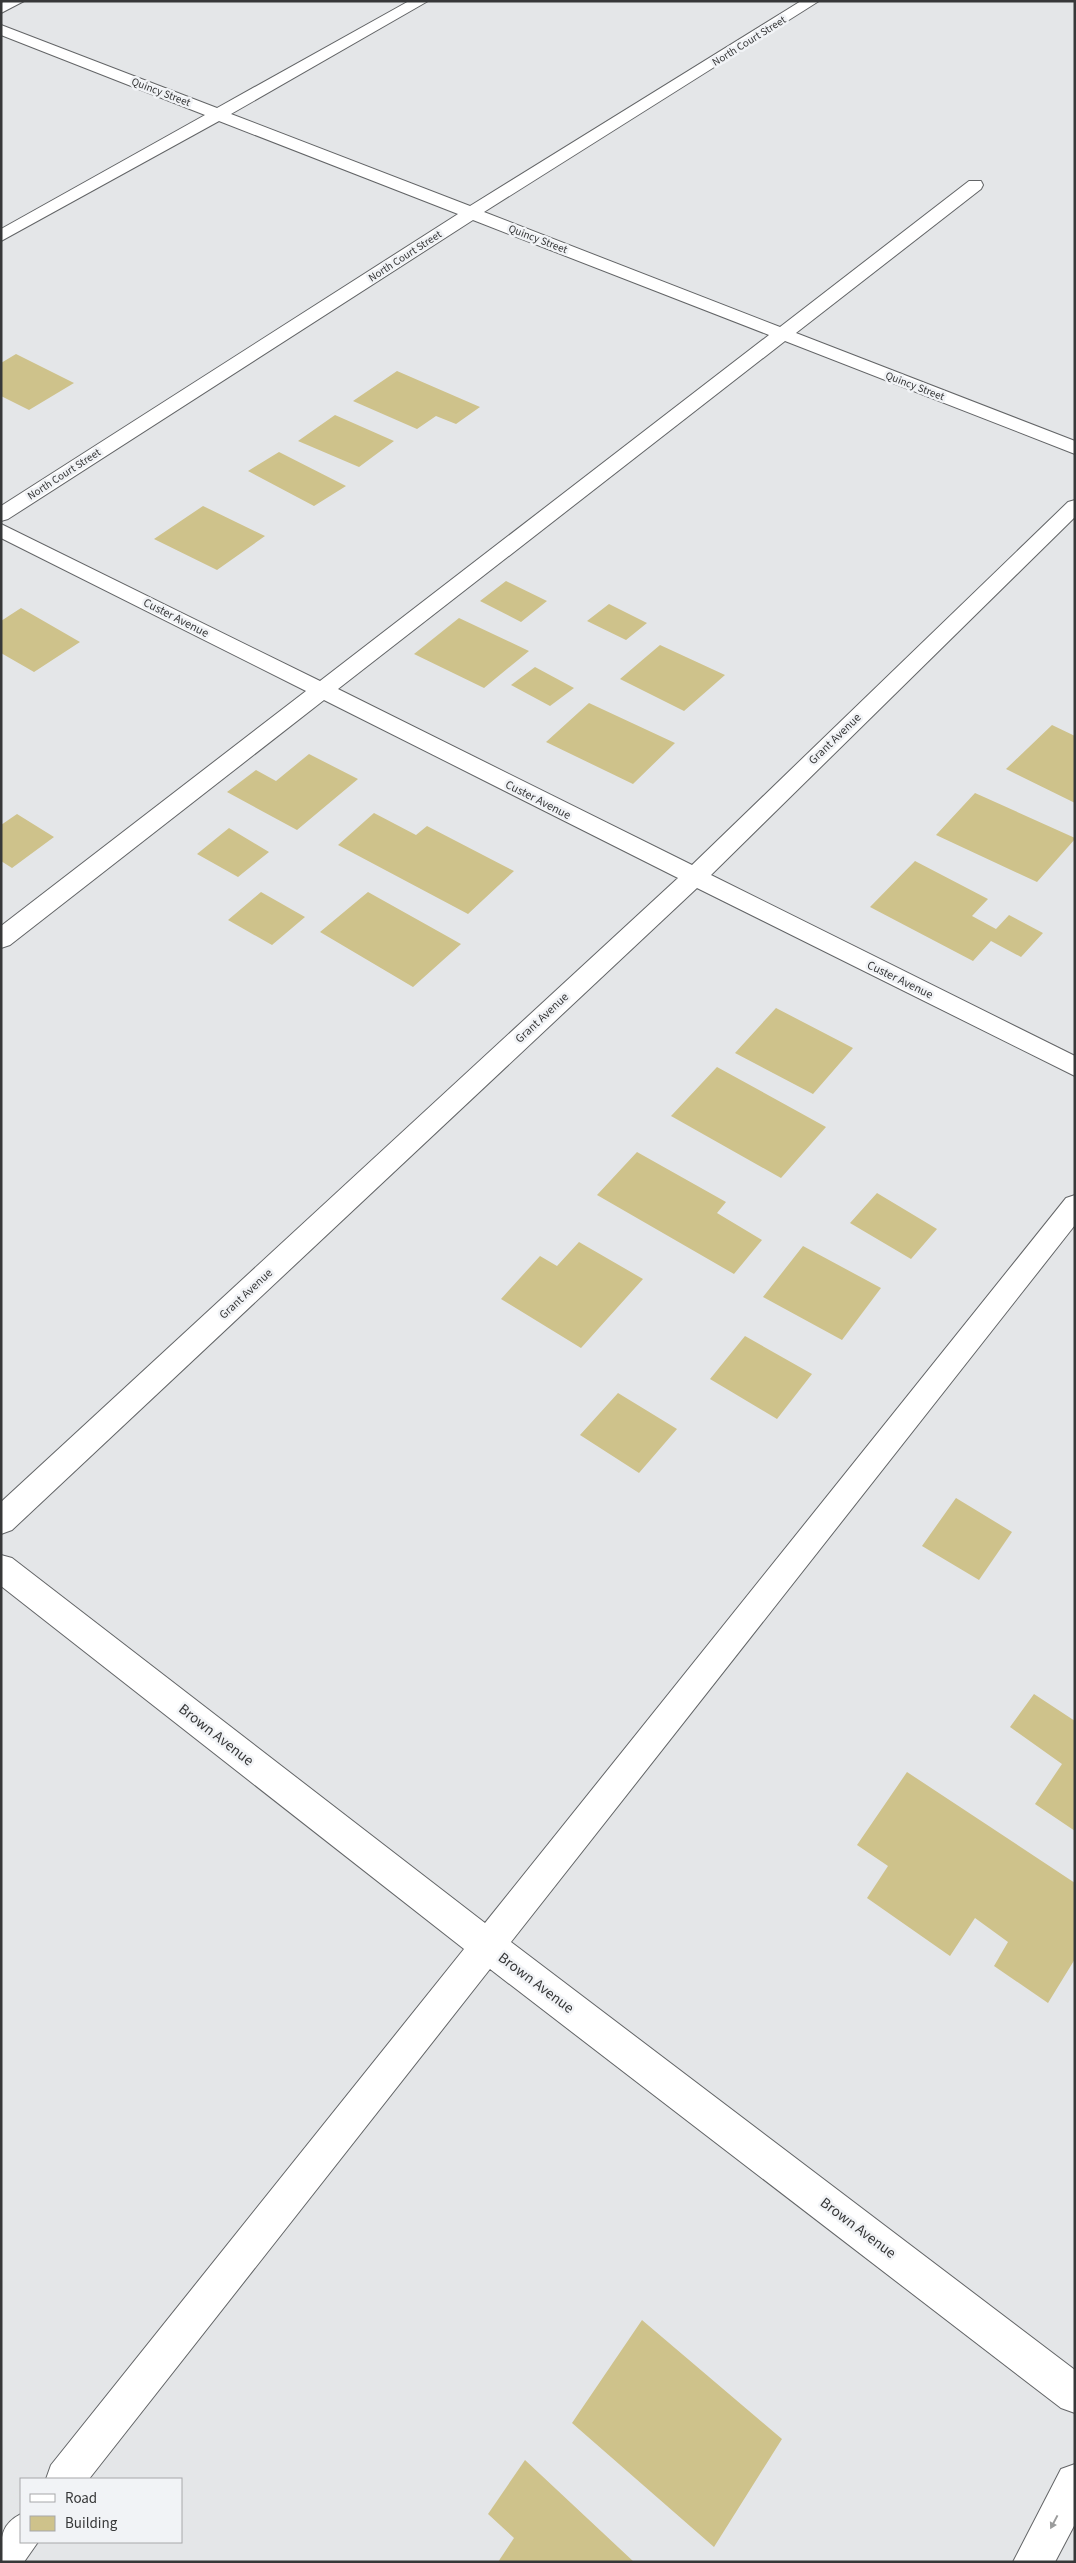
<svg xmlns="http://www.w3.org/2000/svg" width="1076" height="2563" font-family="'Source Sans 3',sans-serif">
  <rect width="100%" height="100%" fill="#e4e6e8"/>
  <path fill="#cec28b" d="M 16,354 L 74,383 L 29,410 L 1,396 L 1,363 Z
    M 397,371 L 480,407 L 456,424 L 436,416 L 417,429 L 353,401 Z
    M 335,415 L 394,441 L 359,467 L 298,441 Z
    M 279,452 L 346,486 L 314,506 L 248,471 Z
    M 203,506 L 265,536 L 217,570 L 154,539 Z
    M 506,581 L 547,601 L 521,622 L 480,601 Z
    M 609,604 L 647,623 L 626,640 L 587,621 Z
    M 21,608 L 80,642 L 34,672 L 1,653 L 1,621 Z
    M 459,618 L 529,651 L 484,688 L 414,654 Z
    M 660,645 L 725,675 L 684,711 L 620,679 Z
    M 535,667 L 574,688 L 550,706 L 511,685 Z
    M 589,703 L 675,743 L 633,784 L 546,742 Z
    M 1052,725 L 1075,736 L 1075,803 L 1006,769 Z
    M 309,754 L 358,779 L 297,830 L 227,792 L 256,770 L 276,781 Z
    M 975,793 L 1075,838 L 1075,839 L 1037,882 L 936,835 Z
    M 374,813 L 416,835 L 427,826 L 514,871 L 468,914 L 338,845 Z
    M 17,814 L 54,837 L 12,868 L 1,861 L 1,825 Z
    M 229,828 L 269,852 L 238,877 L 197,854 Z
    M 915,861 L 988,899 L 972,916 L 996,929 L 1009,915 L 1043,933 L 1021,957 L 991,941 L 973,961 L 870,907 Z
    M 261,892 L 305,917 L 272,945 L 228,920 Z
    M 368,892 L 461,944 L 413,987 L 320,932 Z
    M 776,1008 L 853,1048 L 813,1094 L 735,1053 Z
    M 717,1067 L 826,1127 L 781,1178 L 671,1116 Z
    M 637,1152 L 726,1202 L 717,1213 L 762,1240 L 734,1274 L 597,1195 Z
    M 877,1193 L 937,1229 L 911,1259 L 850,1223 Z
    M 579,1242 L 643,1279 L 581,1348 L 501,1299 L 540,1256 L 557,1266 Z
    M 803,1246 L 881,1288 L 842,1340 L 763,1297 Z
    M 745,1336 L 812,1374 L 777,1419 L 710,1379 Z
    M 618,1393 L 677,1429 L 639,1473 L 580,1435 Z
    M 956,1498 L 1012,1532 L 979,1580 L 922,1546 Z
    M 1034,1694 L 1075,1721 L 1075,1831 L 1035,1804 L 1062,1764 L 1010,1727 Z
    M 907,1772 L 1075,1883 L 1075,1959 L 1048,2003 L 994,1966 L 1008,1942 L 975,1918 L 950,1956 L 867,1898 L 888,1866 L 857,1845 Z
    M 642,2320 L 782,2439 L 714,2547 L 572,2423 Z
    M 525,2460 L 634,2562 L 498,2562 L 514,2538 L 488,2514 Z"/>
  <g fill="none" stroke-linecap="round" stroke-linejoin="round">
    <defs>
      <path id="minor" d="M 5,1 L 24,1 L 1,13 L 1,3 Z
        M 409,1 L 428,1 L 231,114 L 470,206 L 801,1 L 819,1 L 484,212 L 780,327 L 969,181 L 981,181 L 983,185 L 981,189 L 796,333 L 1075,441 L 1075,454 L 785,341 L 338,689 L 692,865 L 1068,502 L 1075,500 L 1075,517 L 711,875 L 1075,1056 L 1075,1076 L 697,888 L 12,1530 L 1,1534 L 1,1502 L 678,878 L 324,700 L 10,945 L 1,948 L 1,926 L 306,691 L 1,538 L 1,524 L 320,681 L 769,335 L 473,220 L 8,519 L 1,521 L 1,506 L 458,214 L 219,121 L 1,241 L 1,229 L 205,115 L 1,35 L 1,25 L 217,108 Z
        M 1075,1195 L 1075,1225 L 511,1942 L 1075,2370 L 1075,2413 L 1061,2408 L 490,1969 L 89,2479 L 46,2479 L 51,2465 L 464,1949 L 1,1586 L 1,1555 L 12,1558 L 485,1923 L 1066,1198 Z
        M 1075,2464 L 1075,2524 L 1055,2562 L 1013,2562 L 1061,2469 Z
        M 21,2514 L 21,2542 L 38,2542 L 24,2562 L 1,2562 C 1,2537 0,2525 21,2514 Z"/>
    </defs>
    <use href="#minor" stroke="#636567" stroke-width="2"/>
    <use href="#minor" fill="#fff" fill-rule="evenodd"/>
  </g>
  <defs><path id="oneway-solid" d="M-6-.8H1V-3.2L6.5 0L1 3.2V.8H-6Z" transform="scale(1.25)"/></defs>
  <use fill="#9b9c9c" href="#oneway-solid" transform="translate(1054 2522) rotate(118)"/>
  <g text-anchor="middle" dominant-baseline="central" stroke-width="5" stroke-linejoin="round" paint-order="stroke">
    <g font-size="11" fill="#373839" stroke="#f1f3f6">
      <text transform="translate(749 41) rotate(-32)">North Court Street</text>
      <text transform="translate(161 92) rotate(21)">Quincy Street</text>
      <text transform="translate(538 239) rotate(21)">Quincy Street</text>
      <text transform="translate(405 256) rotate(-33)">North Court Street</text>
      <text transform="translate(915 386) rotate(21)">Quincy Street</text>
      <text transform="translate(64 474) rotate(-33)">North Court Street</text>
    </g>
    <g font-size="12" fill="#373839" stroke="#f1f3f6">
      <text transform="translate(176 618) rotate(27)">Custer Avenue</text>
      <text transform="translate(835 739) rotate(-44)">Grant Avenue</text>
      <text transform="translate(538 800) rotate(27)">Custer Avenue</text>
      <text transform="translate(900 980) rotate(26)">Custer Avenue</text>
      <text transform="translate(542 1018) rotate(-43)">Grant Avenue</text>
      <text transform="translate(246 1294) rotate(-43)">Grant Avenue</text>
    </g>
    <g font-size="15" fill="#373839" stroke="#f1f3f6">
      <text transform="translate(216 1735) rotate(38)">Brown Avenue</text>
      <text transform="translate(536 1983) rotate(37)">Brown Avenue</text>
      <text transform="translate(858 2228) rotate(37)">Brown Avenue</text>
    </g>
  </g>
  <rect width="1076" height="2563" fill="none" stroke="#373839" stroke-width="5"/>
  <rect x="20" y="2478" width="162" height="65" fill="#f1f3f6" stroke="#a7a8aa"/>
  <rect x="30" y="2494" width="25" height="8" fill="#ffffff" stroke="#a7a8aa"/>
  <text x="65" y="2503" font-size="15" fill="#373839">Road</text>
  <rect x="30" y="2516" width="25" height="15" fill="#cec28b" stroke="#a7a8aa"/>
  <text x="65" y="2528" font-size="15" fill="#373839">Building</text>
</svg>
